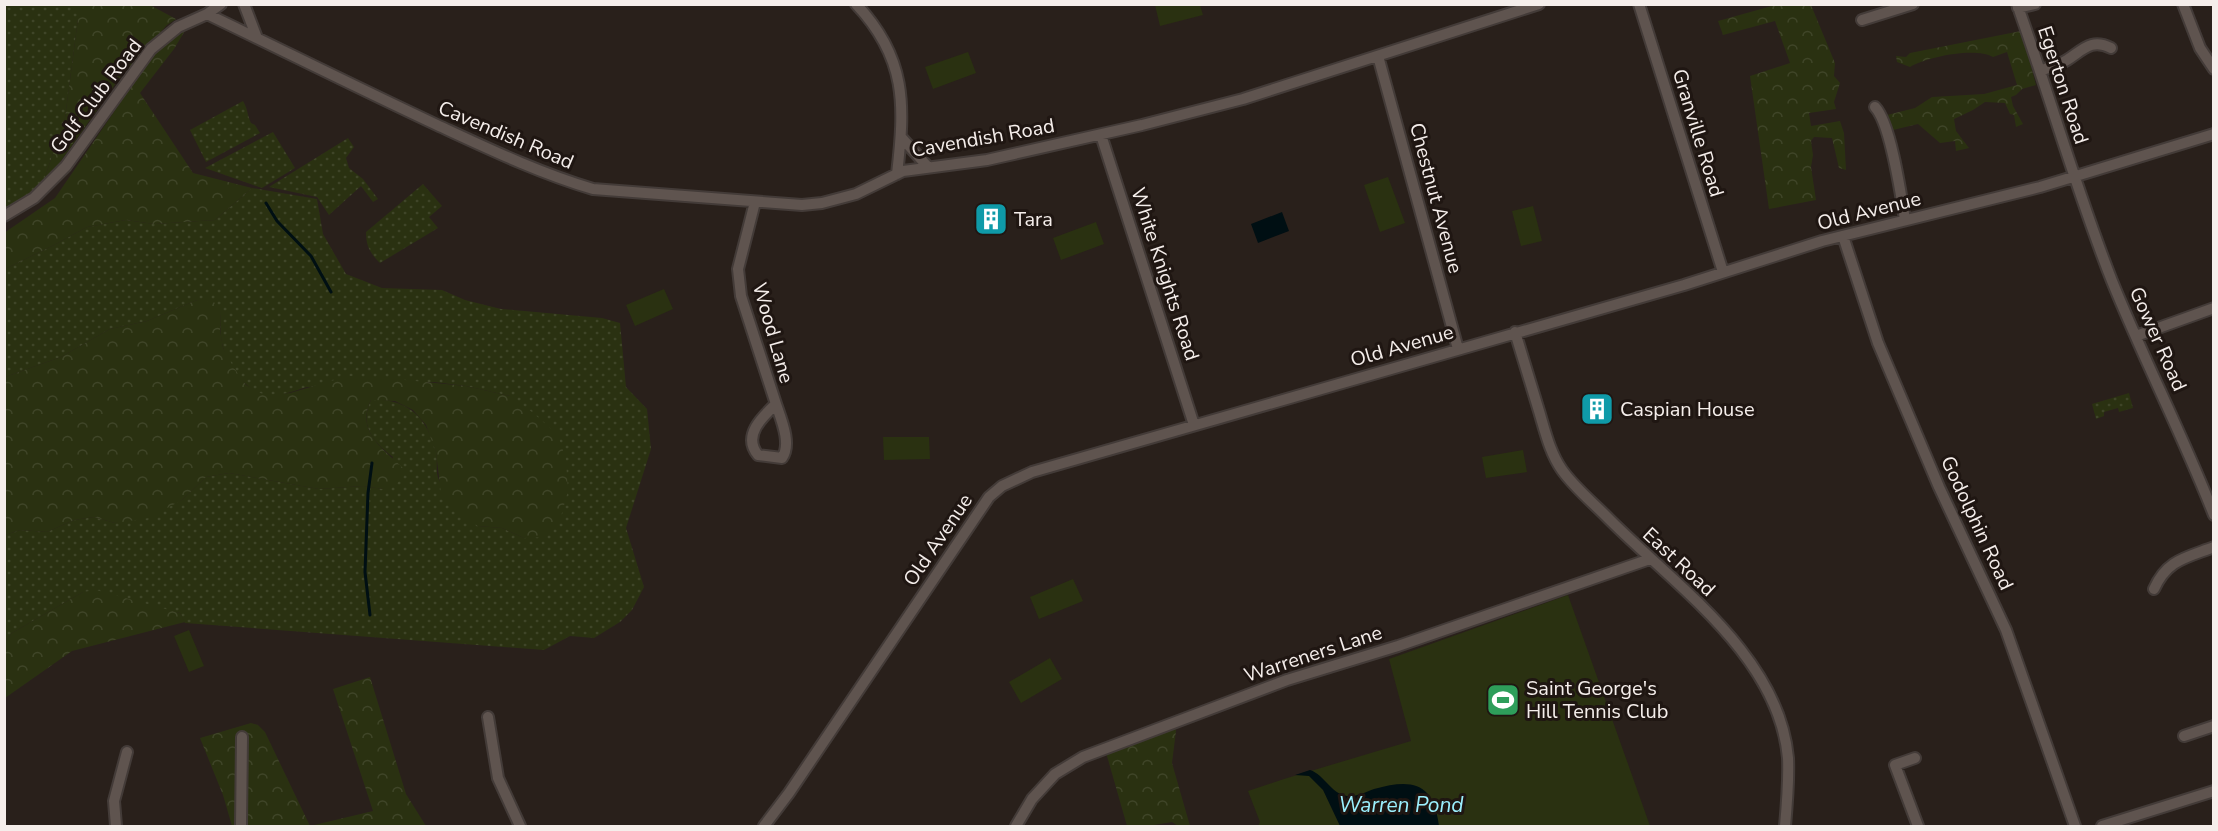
<svg xmlns="http://www.w3.org/2000/svg" width="2218" height="831" font-family="'Nunito Sans',sans-serif">
  <defs>
    <pattern id="grass-dots" width="8" height="8" patternUnits="userSpaceOnUse" patternTransform="scale(1.5)"><rect width="8" height="8" fill="#2a3111"/><path d="M2 2h.1M6 6h.1" fill="none" stroke="#3f4528" stroke-width="1.8" stroke-linecap="round"/></pattern>
    <pattern id="forest-crowns" width="20" height="18" patternUnits="userSpaceOnUse" patternTransform="scale(1.5)"><rect width="20" height="18" fill="#2a3111"/><path d="M2 6a3 3 0 1 1 6 0M12 15a3 3 0 1 1 6 0" fill="none" stroke="#3f4528"/></pattern>
  </defs>
  <rect width="100%" height="100%" fill="#29201b"/>
  <path fill="url(#grass-dots)" d="M 5,5 L 78,5 L 78,19 L 65,118 L 44,180 L 34,198 L 5,216 Z
    M 243,101 C 248,109 247,115 251,123 L 255,125 L 260,133 L 206,162 L 190,130 Z
    M 273,132 L 295,168 L 262,188 L 205,168 Z
    M 348,138 L 354,147 L 346,158 L 349,168 L 363,179 L 378,199 L 373,202 L 361,186 L 329,215 L 317,197 L 269,187 Z
    M 423,184 L 442,206 L 429,217 L 438,228 L 380,263 C 370,253 366,246 366,232 Z
    M 252,188 L 317,199 L 323,234 L 346,274 L 382,288 L 442,290 L 465,300 L 501,309 L 602,318 L 620,323 L 626,387 L 647,409 L 651,449 L 626,528 L 644,587 L 632,610 L 620,622 L 594,638 L 570,636 L 544,650 L 185,623 L 180,613 L 83,592 L 12,633 L 5,642 L 5,535 L 20,530 L 47,532 L 74,520 L 94,517 L 115,523 L 182,500 L 206,477 L 229,473 L 319,489 L 363,486 L 383,489 L 393,457 C 373,442 359,425 371,400 C 407,398 427,417 436,452 C 438,460 435,472 439,480 C 443,489 470,516 478,526 L 502,528 L 524,538 L 510,396 L 466,386 L 434,382 L 307,387 C 294,391 279,397 265,395 C 246,391 228,365 223,347 C 220,336 220,325 221,313 L 197,300 L 147,321 L 110,329 L 61,357 L 5,377 L 5,269 L 54,245 L 87,227 L 126,220 L 154,224 L 215,220 Z
    M 2129,393 L 2133,408 L 2119,412 L 2118,408 L 2104,412 L 2104,416 L 2096,419 L 2092,404 Z"/>
  <path fill="url(#forest-crowns)" d="M 1779,4 L 1811,5 L 1835,63 L 1834,76 L 1840,83 L 1834,102 L 1836,109 L 1809,113 L 1811,126 L 1840,121 L 1844,133 L 1846,170 L 1839,168 L 1832,138 L 1814,137 L 1811,141 L 1813,155 L 1811,167 L 1816,200 L 1769,209 L 1750,76 L 1790,63 L 1775,21 L 1723,35 L 1718,21 Z
    M 78,5 L 150,5 L 176,19 L 167,25 L 121,76 L 56,168 L 44,180 L 65,118 L 78,19 Z
    M 186,29 L 174,49 L 140,93 L 193,173 L 252,188 L 215,220 L 154,224 L 126,220 L 87,227 L 54,245 L 5,269 L 4,233 L 55,198 L 155,52 Z
    M 2026,30 L 2031,45 L 2026,47 L 2036,85 L 2022,89 L 2016,95 L 2011,97 L 2013,106 L 2023,124 L 2016,127 L 2014,115 L 2010,114 L 2005,103 L 1985,102 L 1973,110 L 1954,119 L 1956,131 L 1969,148 L 1956,151 L 1955,141 L 1940,143 L 1918,124 L 1893,130 L 1887,115 L 1915,108 L 1932,97 L 1984,94 L 2017,85 L 2007,52 L 1993,57 C 1975,47 1927,57 1910,67 L 1897,62 L 1896,56 L 1906,57 L 1910,53 Z
    M 197,300 L 214,302 L 221,313 L 220,330 L 223,348 L 234,368 L 246,385 L 260,393 L 268,395 L 290,393 L 348,376 L 395,379 L 466,386 L 510,396 L 532,412 L 558,435 L 566,460 L 568,491 L 560,520 L 546,537 L 524,538 L 502,528 L 478,526 L 455,511 L 441,494 L 436,452 L 426,425 L 413,410 L 395,401 L 371,400 C 355,432 384,449 404,469 L 403,478 L 396,484 L 383,489 L 363,486 L 319,489 L 229,473 L 206,477 L 182,500 L 149,518 L 115,523 L 94,517 L 74,520 L 47,532 L 20,530 L 5,535 L 5,377 L 61,357 L 110,329 L 147,321 Z
    M 96,590 L 180,613 L 185,622 L 72,651 L 5,698 L 5,642 L 12,633 L 83,592 Z
    M 370,677 L 406,794 L 426,826 L 232,826 L 223,795 L 200,738 L 251,723 L 258,725 L 265,732 L 310,826 L 373,811 L 333,689 Z
    M 1174,724 L 1176,731 L 1172,763 L 1190,826 L 1178,826 L 1172,822 L 1148,826 L 1127,826 L 1105,749 Z"/>
  <path fill="#2a3111" d="M 1159,4 L 1200,5 L 1203,15 L 1160,26 L 1155,5 Z
    M 968,52 L 976,73 L 933,89 L 925,67 Z
    M 1388,177 L 1405,223 L 1380,232 L 1364,185 Z
    M 1533,206 L 1542,241 L 1521,246 L 1512,211 Z
    M 1096,222 L 1104,244 L 1061,260 L 1053,238 Z
    M 664,289 L 673,309 L 635,326 L 626,305 Z
    M 883,437 L 929,437 L 930,459 L 884,460 Z
    M 1523,450 L 1527,472 L 1486,478 L 1482,457 Z
    M 1073,579 L 1083,601 L 1039,619 L 1030,597 Z
    M 1568,595 L 1650,826 L 1258,826 L 1260,822 L 1248,791 L 1284,779 L 1411,741 L 1389,659 Z
    M 189,630 L 204,666 L 189,672 L 174,636 Z
    M 1050,658 L 1062,679 L 1021,703 L 1009,682 Z"/>
  <path fill="#000f13" d="M 1282,212 L 1289,231 L 1258,243 L 1251,224 Z
    M 1310,770 C 1325,775 1330,793 1347,796 C 1356,797 1366,792 1374,789 C 1413,778 1434,783 1439,826 L 1340,826 L 1323,790 L 1309,776 L 1295,775 Z"/>
  <g fill="none" stroke-linecap="round" stroke-linejoin="round">
    <path stroke="#000f13" stroke-width="3" d="M 266,203 L 277,221 L 311,256 L 331,292
      M 370,615 L 365,572 L 368,493 L 372,463"/>
    <defs>
      <path id="minor" d="M 244,4 L 257,38
        M 856,4 C 907,58 905,105 897,174
        M 1639,4 L 1723,272
        M 2017,4 C 2050,96 2076,190 2112,281 C 2144,360 2183,436 2214,515
        M 2183,4 L 2200,48 L 2214,69
        M 2018,8 L 2035,4
        M 207,14 C 284,51 360,89 437,125 C 489,149 539,173 593,189 L 802,205 L 822,203 L 856,194 L 903,171 L 987,160 L 1142,125 L 1243,99 L 1539,4
        M 1862,20 L 1913,4
        M 1378,56 L 1458,349
        M 2040,71 C 2049,67 2059,65 2067,60 C 2083,50 2091,38 2111,48
        M 1875,107 C 1891,124 1901,195 1905,220
        M 1101,135 L 1194,425
        M 901,137 L 928,167
        M 755,202 L 738,269 L 741,296 L 776,404 C 781,419 792,444 782,458 L 758,455 C 742,436 762,417 776,404
        M 4,216 L 34,198 L 66,166 L 151,49 L 178,27 L 207,14 L 221,4
        M 1843,236 L 1878,343 L 1939,487 L 2006,630 L 2075,826
        M 1515,332 C 1523,359 1531,385 1539,411 C 1545,431 1550,453 1562,470 C 1574,487 1591,501 1606,516 C 1673,584 1779,655 1788,758 C 1789,781 1787,804 1785,826
        M 2136,336 L 2214,308
        M 2154,589 C 2167,560 2185,558 2214,547
        M 488,717 L 498,778 L 520,826
        M 2184,736 L 2214,726
        M 1915,758 L 1895,765 L 1918,826
        M 116,826 L 114,801 L 127,752
        M 241,826 L 242,737
        M 764,826 L 789,793 L 989,497 L 1002,486 L 1032,472 L 1684,285 L 1822,241 L 2040,187 L 2214,134
        M 1016,826 L 1032,799 L 1055,774 L 1083,757 L 1287,680 L 1398,646 L 1650,559
        M 2102,826 L 2214,791"/>
    </defs>
    <use href="#minor" stroke="#433b38" stroke-width="14"/>
    <use href="#minor" stroke="#5f544f" stroke-width="10"/>
  </g>
  <defs>
    <symbol id="building-square" viewBox="-11 -11 22 22"><rect x="-9" y="-9" width="18" height="18" rx="4" fill="#0f9aa8" stroke="#1f1612"/><path d="M-4-6H4V6H1V3H-1V6H-4ZM-2.5-4.3h1.7v1.8h-1.7ZM.8-4.3h1.7v1.8H.8ZM-2.5-1h1.7V.8h-1.7ZM.8-1h1.7V.8H.8Z" fill="#fff"/></symbol>
    <symbol id="stadium-square" viewBox="-11 -11 22 22"><rect x="-9" y="-9" width="18" height="18" rx="4" fill="#2e9e5b" stroke="#1f1612"/><path d="M0-5a6.5 5 0 1 0 0 10a6.5 5 0 1 0 0-10ZM-3.5-1.8h7v3.6h-7Z" fill="#fff"/></symbol>
  </defs>
  <g fill-rule="evenodd">
    <use href="#building-square" x="972" y="200" width="38" height="38"/>
    <use href="#building-square" x="1578" y="390" width="38" height="38"/>
    <use href="#stadium-square" x="1484" y="681" width="38" height="38"/>
  </g>
  <g text-anchor="middle" dominant-baseline="central" stroke-width="6" stroke-linejoin="round" paint-order="stroke">
    <g font-size="20" fill="#f5eeeb" stroke="#1f1612">
      <text transform="translate(2063 85) rotate(72)">Egerton Road</text>
      <text transform="translate(96 96) rotate(-53)">Golf Club Road</text>
      <text transform="translate(1698 133) rotate(73)">Granville Road</text>
      <text transform="translate(506 135) rotate(23)">Cavendish Road</text>
      <text transform="translate(983 138) rotate(-10)">Cavendish Road</text>
      <text transform="translate(1436 198) rotate(75)">Chestnut Avenue</text>
      <text transform="translate(1869 211) rotate(-14)">Old Avenue</text>
      <text transform="translate(1165 274) rotate(72)">White Knights Road</text>
      <text transform="translate(773 333) rotate(74)">Wood Lane</text>
      <text transform="translate(2158 339) rotate(66)">Gower Road</text>
      <text transform="translate(1402 346) rotate(-16)">Old Avenue</text>
      <text transform="translate(1977 523) rotate(65)">Godolphin Road</text>
      <text transform="translate(938 540) rotate(-56)">Old Avenue</text>
      <text transform="translate(1679 562) rotate(43)">East Road</text>
      <text transform="translate(1313 654) rotate(-18)">Warreners Lane</text>
    </g>
    <g font-size="20" fill="#f5eeeb" stroke="#1f1612" text-anchor="start">
      <text x="1014" y="219">Tara</text>
      <text x="1620" y="409">Caspian House</text>
      <text x="1526" y="688">Saint George's<tspan x="1526" dy="23">Hill Tennis Club</tspan></text>
    </g>
    <g font-size="21" font-style="italic" fill="#9cf0fe" stroke="#1f1612">
      <text x="1401" y="805">Warren Pond</text>
    </g>
  </g>
  <rect width="2218" height="831" fill="none" stroke="#f5eeeb" stroke-width="12"/>
</svg>
